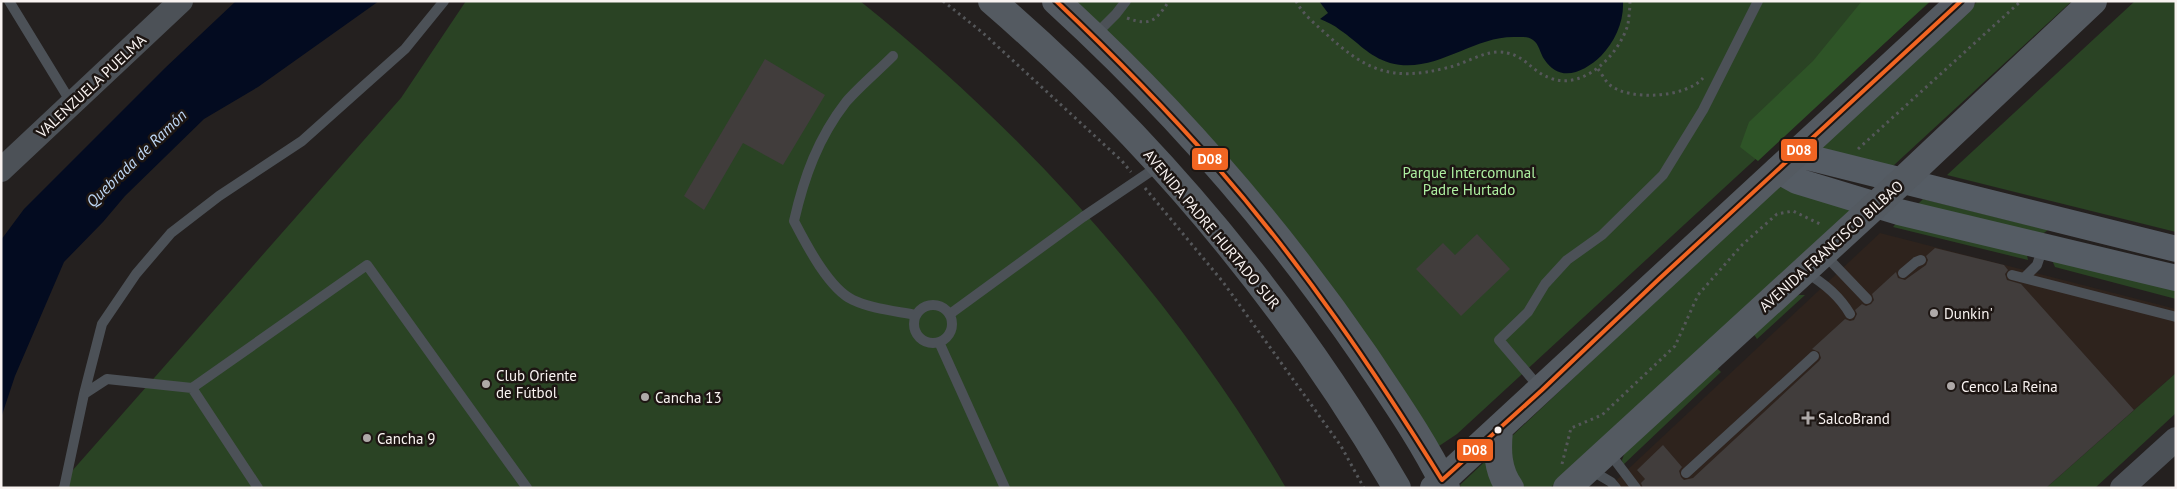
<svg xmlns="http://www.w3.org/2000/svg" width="2177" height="489" font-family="'PT Sans',sans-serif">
  <rect width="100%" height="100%" fill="#24201f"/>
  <path fill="#2e231d" d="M 1880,233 L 2176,309 L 2176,373 L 2046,488 L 1608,488 Z"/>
  <path fill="#2a4324" d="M 466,1 L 860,1 C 1030,137 1176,300 1286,488 L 57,488 L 401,98 Z
    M 1067,1 L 1931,1 L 1749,165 L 1457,434 L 1439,446 L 1413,407 Z
    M 1978,1 L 2072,1 L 1893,166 L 1818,151 Z
    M 2135,1 L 2176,1 L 2176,232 L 1947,175 Z
    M 1777,186 L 1854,210 L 1550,488 L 1461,488 L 1460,485 Z
    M 1923,199 L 2048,230 L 2041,235 L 1917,205 Z
    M 1898,221 L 2026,250 L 2028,260 L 1893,227 Z
    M 2050,256 L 2176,287 L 2176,299 L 2055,267 Z
    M 1799,295 L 1805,295 L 1757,339 L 1753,333 L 1791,298 Z
    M 1716,367 L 1721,372 L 1623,465 L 1622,460 L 1625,452 Z
    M 2176,373 L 2176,413 L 2095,488 L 2046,488 Z"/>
  <path fill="#2e5427" d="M 1862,1 L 1930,1 L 1758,161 L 1740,147 L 1749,122 L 1813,61 Z"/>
  <path fill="#030b20" d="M 236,1 L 379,1 L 258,87 L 204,119 L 125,196 L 103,222 L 64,262 L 15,376 L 1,418 L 1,240 L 24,209 L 165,68 Z
    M 1319,1 L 1623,1 C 1624,22 1615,41 1601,56 C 1584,72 1560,84 1544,59 C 1540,53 1539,44 1533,40 C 1528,36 1520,37 1515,37 C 1472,36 1435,75 1390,63 C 1368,56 1358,42 1340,30 C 1334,25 1327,22 1320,19 L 1328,13 Z"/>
  <path fill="#413d3c" d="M 765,59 L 825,95 L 783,165 L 743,143 L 704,210 L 684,196 Z
    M 1477,234 L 1510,269 L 1461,316 L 1416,269 L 1443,243 L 1455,255 Z
    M 1935,248 L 2004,265 L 2008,270 L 2005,274 L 2007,280 L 2021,284 L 2134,410 L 2046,488 L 1643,488 L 1641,483 L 1645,479 L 1637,470 L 1663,445 L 1682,467 L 1679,471 L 1681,477 L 1684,480 L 1693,478 L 1819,361 L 1821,358 L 1819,352 L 1812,349 L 1845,319 L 1850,321 L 1854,320 L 1857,314 L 1855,310 L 1862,304 L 1866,306 L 1871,304 L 1874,300 L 1872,294 L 1896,272 L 1898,278 L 1905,280 L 1926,265 L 1928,260 L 1926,256 Z"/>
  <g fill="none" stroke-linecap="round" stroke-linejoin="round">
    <path stroke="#55575a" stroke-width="3" stroke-dasharray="2.5 4" stroke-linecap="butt" d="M 943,1 L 983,33 L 1122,161 L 1131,172
      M 1296,1 C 1302,13 1314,23 1324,32 C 1365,70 1390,82 1446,68 C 1462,65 1480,53 1497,52 C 1526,52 1529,72 1553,79 C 1586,89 1620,53 1628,24 C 1629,17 1630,8 1630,1
      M 1127,18 C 1151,27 1156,20 1169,1
      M 1598,69 C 1602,74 1605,81 1610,85 C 1629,101 1686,98 1703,78
      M 1858,149 L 2021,1
      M 1145,188 L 1223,282 L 1341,446 L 1364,488
      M 1562,464 L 1571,428 L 1602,415 L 1675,346 L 1698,295 L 1742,245 L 1777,214 L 1793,211 L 1822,225"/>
    <path stroke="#4c5157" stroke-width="10" d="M 9,1 L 72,104
      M 1093,31 L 1098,32 L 1116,14 L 1126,1
      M 893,56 C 878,71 860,86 846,102 C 818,138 804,177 794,221 C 806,244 829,289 853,300 C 872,309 896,311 916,315
      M 1824,254 L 1867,299
      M 1805,272 C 1824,283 1839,295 1850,314
      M 1903,273 L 1916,262 L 1921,260
      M 2012,275 L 2176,317
      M 2025,277 L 2037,265 L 2043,247
      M914 324a19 19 0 1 1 38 0a19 19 0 1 1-38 0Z
      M 950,314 L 1083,217 L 1160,165
      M 939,342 L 1005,488
      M 192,388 L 258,488
      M 1540,388 L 1499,340 L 1528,312 L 1545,284 L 1567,260 L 1602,235 L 1663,175 L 1703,110 L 1758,1
      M 84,394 L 102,324 L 136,274 L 171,233 L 219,196 L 302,141 L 405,49 L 444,1
      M 1608,451 L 1636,488
      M 1589,469 L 1611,482 L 1616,488
      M 1686,473 L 1814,356
      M 64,488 L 84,394 L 107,379 L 192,388 L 367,265 L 527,488"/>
    <path stroke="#4c5157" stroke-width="24" d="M 1,170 L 181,1
      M 2122,488 L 2176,439"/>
    <path stroke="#555c64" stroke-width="26" d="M 1795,154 L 2176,249
      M 1777,170 L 1797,181 L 1899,212 L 2176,278"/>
    <path stroke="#545a61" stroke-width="28" d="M 992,1 C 1153,140 1290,304 1397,488
      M 1056,1 C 1172,107 1276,226 1365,356 C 1393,398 1424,442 1446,488
      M 1499,430 C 1497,450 1497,470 1510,488
      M 1434,488 L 1961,1
      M 1567,488 L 1902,181 L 2093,1"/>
    <defs>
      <path id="bus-1" d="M 1056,1 C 1112,54 1166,109 1217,167 C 1302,264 1374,370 1442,480 L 1542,390 L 1659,279 L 1961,1"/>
    </defs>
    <use href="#bus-1" stroke="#1d1613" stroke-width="8"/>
    <use href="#bus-1" stroke="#f26522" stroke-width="4"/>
  </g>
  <g fill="#aea9a8" stroke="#1d1613" stroke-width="2">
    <circle cx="1934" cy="313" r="5"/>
    <circle cx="486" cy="384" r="5"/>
    <circle cx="1951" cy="386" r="5"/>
    <circle cx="645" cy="397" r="5"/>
    <path d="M1805.5 410.5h5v5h5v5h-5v5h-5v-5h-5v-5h5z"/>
    <circle cx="367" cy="438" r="5"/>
  </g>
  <circle fill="#f9f3f1" stroke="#1d1613" stroke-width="2" cx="1498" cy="430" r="4.5"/>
  <g text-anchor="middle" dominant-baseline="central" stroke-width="5" stroke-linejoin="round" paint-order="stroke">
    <g font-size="15" fill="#f9f3f1" stroke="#1d1613">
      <text transform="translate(91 86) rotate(-43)">VALENZUELA PUELMA</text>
      <text transform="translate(1212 229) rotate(50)">AVENIDA PADRE HURTADO SUR</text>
      <text transform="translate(1831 246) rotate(-42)">AVENIDA FRANCISCO BILBAO</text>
    </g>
    <g font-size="15" fill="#aef0a1" stroke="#1d1613">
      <text x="1469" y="172">Parque Intercomunal<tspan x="1469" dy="17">Padre Hurtado</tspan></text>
    </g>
    <g font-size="15" fill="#f9f3f1" stroke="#1d1613" text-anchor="start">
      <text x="1944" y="313">Dunkin'</text>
      <text x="496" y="375">Club Oriente<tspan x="496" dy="17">de Fútbol</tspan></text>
      <text x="1961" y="386">Cenco La Reina</text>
      <text x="655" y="397">Cancha 13</text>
      <text x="1818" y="418">SalcoBrand</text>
      <text x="377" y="438">Cancha 9</text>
    </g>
    <g font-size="16" font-style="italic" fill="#bdd6f4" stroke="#1d1613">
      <text transform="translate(136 158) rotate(-44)">Quebrada de Ramón</text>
    </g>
  </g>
  <g stroke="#1d1613" stroke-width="2">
    <rect x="1780" y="138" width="38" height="24" rx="5" fill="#f26522"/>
    <rect x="1191" y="147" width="38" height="24" rx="5" fill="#f26522"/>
    <rect x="1456" y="438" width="38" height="24" rx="5" fill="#f26522"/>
  </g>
  <g font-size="14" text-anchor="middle" font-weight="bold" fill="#fff">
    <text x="1799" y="155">D08</text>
    <text x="1210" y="164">D08</text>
    <text x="1475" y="455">D08</text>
  </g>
  <rect width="2177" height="489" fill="none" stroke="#f9f3f1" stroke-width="5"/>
</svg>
